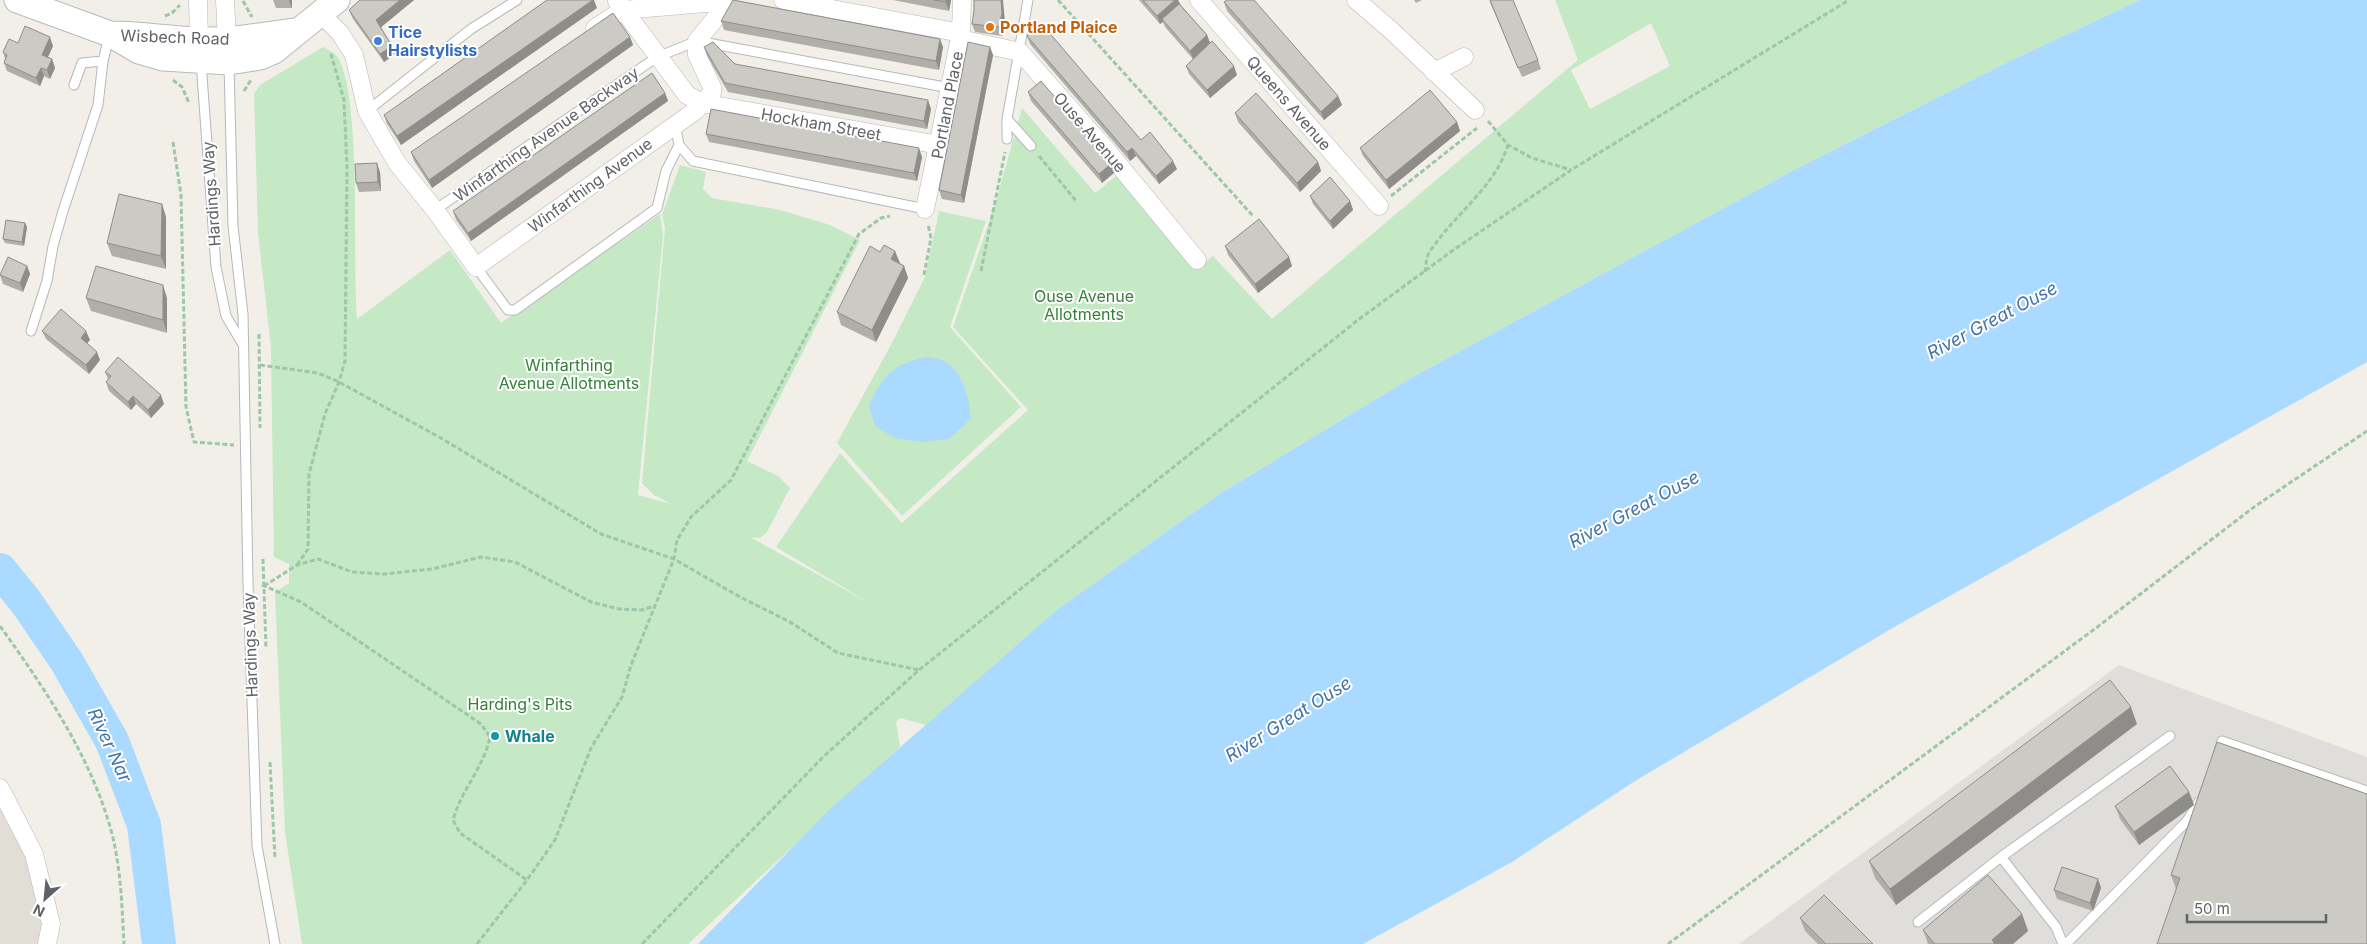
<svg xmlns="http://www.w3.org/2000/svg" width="2367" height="944" font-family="Inter,sans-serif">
  <rect width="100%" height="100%" fill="#f1efe8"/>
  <path fill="#e0deda" d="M 2119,665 L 2367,757 L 2367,944 L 1739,944 Z"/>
  <path fill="#e1ded6" d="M 0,785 L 43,894 L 42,944 L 0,944 Z"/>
  <path fill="#c5e8c5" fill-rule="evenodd" d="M 1555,0 L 2140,0 L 2010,61 L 1796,169 L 1411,378 L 1221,493 L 1058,609 L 926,725 L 900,718 L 896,722 L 900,747 L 688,944 L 302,944 L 285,832 L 275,592 L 289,583 L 289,564 L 274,557 L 271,348 L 258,232 L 254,94 L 260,85 L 323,47 C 327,49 333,52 336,55 C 363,89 352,266 357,319 L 450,250 L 501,323 L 660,214 L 663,235 L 638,495 L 671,504 L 654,495 L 642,483 L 665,228 L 662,215 L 680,165 L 706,172 L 703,189 L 712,198 L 780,210 L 830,225 L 860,240 L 747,461 L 778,476 L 790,488 L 767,532 L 760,538 L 750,537 L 871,604 L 776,547 L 840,453 L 902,523 L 1028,410 L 953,327 L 995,205 L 1022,108 L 1095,193 L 1120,173 L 1197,269 L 1213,256 L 1272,319 L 1578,60 ZM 1651,23 L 1670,66 L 1590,109 L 1571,70 Z
    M 939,211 L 986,221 L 950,327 L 1021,407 L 902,516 L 837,443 L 893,341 L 925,277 Z"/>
  <path fill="#aadaff" d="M 2140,0 L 2367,0 L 2367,362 L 1896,626 L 1635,781 L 1512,862 L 1363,944 L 698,944 L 831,808 L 1058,609 L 1221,493 L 1411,378 L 1796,169 L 2010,61 Z
    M 927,357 C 931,358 938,358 942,360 C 964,371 969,398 971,419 L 949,439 L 923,442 L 895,438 L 875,426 L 869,406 C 882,376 894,363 927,357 Z"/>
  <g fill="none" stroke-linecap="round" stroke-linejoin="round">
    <path stroke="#aadaff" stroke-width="34" d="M 0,570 L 26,602 L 67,662 L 112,741 L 144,825 L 159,944"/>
    <defs>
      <path id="lane" d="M 201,62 L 216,267 L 226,316 L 242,343
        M 229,64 L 233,226 L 243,314 L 248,583 L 257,846 L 275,944
        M 74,85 L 82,63 L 103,61
        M 367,111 L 471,29 L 517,0
        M 1007,119 L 1028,0
        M 675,124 L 679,145 L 693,161 L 925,209
        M 1007,139 L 1007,119 L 1031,146
        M 435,210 L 657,57 L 697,41 L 950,88
        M 476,267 L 508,310 L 515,310 L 657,208 L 666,171 L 679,145
        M 31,331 L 47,281 L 53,246 L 63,211 L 98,105 L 103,61 L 109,37
        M 2218,755 L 2222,741 L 2367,791
        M 2001,857 L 2170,736
        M 1918,922 L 2001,857 L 2056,927 L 2063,944
        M 2066,944 L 2187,821 L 2199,802"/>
      <path id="street" d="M 198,0 L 199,40
        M 225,0 L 227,40
        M 783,0 L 961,33
        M 1199,0 L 1379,206
        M 1356,0 L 1393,32 L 1475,110
        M 617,1 L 687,95 L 702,103 L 939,145
        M 321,14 L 340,33 L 354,55 L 367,111 L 397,163 L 435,210 L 476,267 L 695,111 L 712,93 L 712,87 L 697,55 L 697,41 L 730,0
        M 595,28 L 623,10 L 729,1
        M 960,39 L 1020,52 L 1109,153 L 1197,260
        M 1434,72 L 1464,57
        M 925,209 L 961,33 L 962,0
        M 0,788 L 34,854 L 51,924 L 47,944"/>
      <path id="secondary" d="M 17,0 L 110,34 L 139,51 L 163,58 L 229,62 L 260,57 L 274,51 L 337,0
        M 111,34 C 141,34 170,39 200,40 C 234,41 266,35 300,30"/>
    </defs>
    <use href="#lane" stroke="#b5b8bc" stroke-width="11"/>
    <use href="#street" stroke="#b5b8bc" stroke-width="19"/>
    <use href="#secondary" stroke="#b6babf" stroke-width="27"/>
    <path stroke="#9cc7a9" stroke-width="3" stroke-dasharray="5 2.5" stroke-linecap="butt" d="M 1058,0 L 1253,216
      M 243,1 L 252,17
      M 165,16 L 172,13 L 180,5
      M 173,80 L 182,87 L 189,103
      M 244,91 L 251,80
      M 1488,121 L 1508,145 L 1532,158 L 1571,170
      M 173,142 L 181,195 L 186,407 L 194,442 L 234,445
      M 1039,156 L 1077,202
      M 1391,196 L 1477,128
      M 981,271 L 1005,152
      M 1425,272 C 1426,266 1426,258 1429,253 C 1453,215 1494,189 1508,145
      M 924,275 L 931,238 L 928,224
      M 259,334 L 260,428
      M 260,365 L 318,373 L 339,382 L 439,437 L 601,534 L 674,559 L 740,597 L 790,622 L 838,653 L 919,670
      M 263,559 L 266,648
      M 297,565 L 308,549 L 309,474 L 325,414 L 339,382 L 345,361 L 347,167 L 344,100 L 331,54
      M 262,585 L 301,602 L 481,724 L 490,737 C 484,767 461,790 453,820 L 460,833 L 527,880
      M 264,586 L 297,565 L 318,559 L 352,572 L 384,574 L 432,569 L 481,557 L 515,562 L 591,602 L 619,609 L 642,610 L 654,606
      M 0,626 C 45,689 90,755 111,830 C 121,867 122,907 124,944
      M 270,762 L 275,858
      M 477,944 L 527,880 L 555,840 L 591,748 L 622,697 L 631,665 L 674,559 L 677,540 L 691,517 L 731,480 L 859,234 L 881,218 L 890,216
      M 642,944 L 823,757 L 919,670 L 1358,320 L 1452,251 L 1571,170 L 1849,0
      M 1668,944 L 2096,628 L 2254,507 L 2367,431"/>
    <use href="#lane" stroke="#fff" stroke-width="9"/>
    <use href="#street" stroke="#fff" stroke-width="18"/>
    <use href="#secondary" stroke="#fff" stroke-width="25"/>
  </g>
  <path fill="#afaea9" d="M 273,0 L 292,0 L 292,8 L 276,8 Z
    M 360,0 L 414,0 L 381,27 L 392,46 L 395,54 L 384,62 L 353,19 L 349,10 Z
    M 893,0 L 951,0 L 949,11 Z
    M 1139,0 L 1178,0 L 1180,4 L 1207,35 L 1210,43 L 1237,75 L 1210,98 L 1189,74 L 1186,66 L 1193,59 L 1165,27 L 1163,22 L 1160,24 Z
    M 1414,0 L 1422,0 L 1416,3 Z
    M 1489,0 L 1538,60 L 1541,69 L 1522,77 Z
    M 1224,2 L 1338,96 L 1342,105 L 1324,120 L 1227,11 Z
    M 597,8 L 401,145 L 387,124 L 384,115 Z
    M 721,21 L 943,47 L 939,70 L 724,30 Z
    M 1005,22 L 1002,36 L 975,32 L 972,24 Z
    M 1027,36 L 1141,140 L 1177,169 L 1159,184 L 1136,156 L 1130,161 L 1030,44 Z
    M 630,37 L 633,45 L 432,188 L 414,161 L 411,152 Z
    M 18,43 L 53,46 L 48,57 L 52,59 L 55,68 L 50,79 L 44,76 L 40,86 L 7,71 L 4,63 L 5,59 L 3,52 Z
    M 704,47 L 735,64 L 931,109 L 927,129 L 728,92 L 707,56 Z
    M 990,47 L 993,55 L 964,203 L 942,199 L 939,190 Z
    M 1028,92 L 1115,172 L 1102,183 L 1031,101 Z
    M 665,93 L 668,101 L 471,241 L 456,220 L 453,211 Z
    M 1235,113 L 1318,162 L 1321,171 L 1300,192 L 1238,122 Z
    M 1457,122 L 1460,131 L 1389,189 L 1363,156 L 1360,148 Z
    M 706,134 L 922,157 L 917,181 L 709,142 Z
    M 380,172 L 381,191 L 359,192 L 356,183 Z
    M 1310,196 L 1350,201 L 1353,210 L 1333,229 L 1313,204 Z
    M 166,217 L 166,269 L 112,256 L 107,243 Z
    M 25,223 L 27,227 L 24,246 L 5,243 L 3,239 Z
    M 1225,246 L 1289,257 L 1292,266 L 1258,293 L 1228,255 Z
    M 900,263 L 904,266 L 908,278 L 876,342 L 841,325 L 837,312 Z
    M 27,266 L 30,274 L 23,292 L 3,284 L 0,275 Z
    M 86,298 L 167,298 L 167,333 L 91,311 Z
    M 42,331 L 90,340 L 87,343 L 100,360 L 89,374 L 46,339 Z
    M 105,372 L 164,404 L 151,418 L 136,404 L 131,410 L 109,391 L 106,382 L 108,379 Z
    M 2137,724 L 1896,905 L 1875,878 L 1869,861 Z
    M 2189,792 L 2194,805 L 2139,845 L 2120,819 L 2115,806 Z
    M 2367,794 L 2176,889 L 2171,875 Z
    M 2098,879 L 2101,888 L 2093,911 L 2057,899 L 2054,890 Z
    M 2022,914 L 2028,931 L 2013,944 L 1928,944 L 1923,930 Z
    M 1800,918 L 1873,944 L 1818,944 L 1805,931 Z"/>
  <path fill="#8f8d8a" d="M 289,0 L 292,0 L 292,8 Z
    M 400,0 L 414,0 L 380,28 L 376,20 Z
    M 593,0 L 594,0 L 597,8 L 401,145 L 397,136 Z
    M 946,0 L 951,0 L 949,11 L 946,2 Z
    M 1001,0 L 1003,0 L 1005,22 L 1002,36 L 999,27 Z
    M 1175,0 L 1178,0 L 1181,6 L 1162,19 L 1163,22 L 1160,24 L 1157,16 Z
    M 1207,35 L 1210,43 L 1193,59 L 1190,51 Z
    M 50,37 L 53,46 L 45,63 L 42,55 Z
    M 630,37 L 633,45 L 432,188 L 429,180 Z
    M 940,39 L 943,47 L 939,70 L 936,61 Z
    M 392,46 L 395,54 L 384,62 L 380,54 Z
    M 990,47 L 993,55 L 964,203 L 961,195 Z
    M 52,59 L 55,68 L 50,79 L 47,70 Z
    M 1234,66 L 1237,75 L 1210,98 L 1207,90 Z
    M 41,68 L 44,76 L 40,86 L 36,78 Z
    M 665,93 L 668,101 L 471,241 L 468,233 Z
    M 1338,96 L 1342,105 L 1324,120 L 1321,112 Z
    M 928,100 L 931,109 L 927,129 L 924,121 Z
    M 1457,122 L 1460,131 L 1389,189 L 1386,180 Z
    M 919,148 L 922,157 L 917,181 L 914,173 Z
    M 1132,148 L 1136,156 L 1130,161 L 1127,152 Z
    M 1173,161 L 1177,169 L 1159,184 L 1156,176 Z
    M 1318,162 L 1321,171 L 1300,192 L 1297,183 Z
    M 377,163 L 380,172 L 381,191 L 378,182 Z
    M 1112,163 L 1115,172 L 1102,183 L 1099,174 Z
    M 1350,201 L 1353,210 L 1333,229 L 1330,221 Z
    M 162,204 L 166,217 L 166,269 L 161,256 Z
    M 25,223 L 27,227 L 24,246 L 22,242 Z
    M 895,251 L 900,263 L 896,272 L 891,259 Z
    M 1289,257 L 1292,266 L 1258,293 L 1255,284 Z
    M 27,266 L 30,274 L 23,292 L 20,283 Z
    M 904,266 L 908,278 L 876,342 L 872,330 Z
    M 163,285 L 167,298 L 167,333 L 163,320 Z
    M 86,331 L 90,340 L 84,347 L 81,338 Z
    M 97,352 L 100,360 L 89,374 L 86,365 Z
    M 161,395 L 164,404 L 151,418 L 148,410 Z
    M 133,396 L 136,404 L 131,410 L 128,402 Z
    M 2131,707 L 2137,724 L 1896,905 L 1890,889 Z
    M 2189,792 L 2194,805 L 2139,845 L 2134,832 Z
    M 2098,879 L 2101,888 L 2093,911 L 2090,903 Z
    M 2022,914 L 2028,931 L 2013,944 L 1993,944 L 1992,940 Z"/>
  <path fill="#cccac5" stroke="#8f8d8a" d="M 360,0 L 400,0 L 376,20 L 392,46 L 380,54 L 349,10 Z
    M 547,0 L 593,0 L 397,136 L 384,115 Z
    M 733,0 L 940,39 L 936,61 L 721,21 Z
    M 934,0 L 946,0 L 946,2 Z
    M 974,0 L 1001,0 L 1002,13 L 999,27 L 972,24 L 974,10 Z
    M 1143,0 L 1175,0 L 1157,16 Z
    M 1227,0 L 1254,0 L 1338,96 L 1321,112 L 1224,2 Z
    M 1490,0 L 1513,0 L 1538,60 L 1518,68 Z
    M 1179,4 L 1207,35 L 1190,51 L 1162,19 Z
    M 613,13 L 630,37 L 429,180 L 411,152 Z
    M 1041,23 L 1141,140 L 1150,132 L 1173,161 L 1156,176 L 1132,148 L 1127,152 L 1027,36 Z
    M 25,26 L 50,37 L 42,55 L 52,59 L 47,70 L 41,68 L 36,78 L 4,63 L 7,55 L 3,52 L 9,39 L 18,43 Z
    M 1212,41 L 1234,66 L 1207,90 L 1186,66 Z
    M 713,42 L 735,64 L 928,100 L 924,121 L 725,83 L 704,47 Z
    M 968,42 L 990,47 L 961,195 L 939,190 Z
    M 652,73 L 665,93 L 468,233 L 453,211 Z
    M 1041,81 L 1112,163 L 1099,174 L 1028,92 Z
    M 1430,90 L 1457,122 L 1386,180 L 1360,148 Z
    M 1256,93 L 1318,162 L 1297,183 L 1235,113 Z
    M 711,109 L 919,148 L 914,173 L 706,134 Z
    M 377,163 L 378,182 L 356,183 L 355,164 Z
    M 1330,177 L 1350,201 L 1330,221 L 1310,196 Z
    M 119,194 L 162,204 L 161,256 L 107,243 Z
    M 1259,219 L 1289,257 L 1255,284 L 1225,246 Z
    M 6,220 L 25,223 L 22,242 L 3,239 Z
    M 884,245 L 895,251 L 891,259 L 904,266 L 872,330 L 837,312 L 870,246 L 880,252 Z
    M 8,257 L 27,266 L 20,283 L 0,275 Z
    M 96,266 L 163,285 L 163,320 L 86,298 Z
    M 61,309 L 86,331 L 81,338 L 97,352 L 86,365 L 42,331 Z
    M 118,357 L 161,395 L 148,410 L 133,396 L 128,402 L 106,382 L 111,376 L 105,372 Z
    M 2110,680 L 2131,707 L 1890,889 L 1869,861 Z
    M 2217,742 L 2367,794 L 2367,944 L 2157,944 L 2180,878 L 2171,875 Z
    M 2170,766 L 2189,792 L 2134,832 L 2115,806 Z
    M 2062,867 L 2098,879 L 2090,903 L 2054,890 Z
    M 1988,875 L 2022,914 L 1992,940 L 1995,944 L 1934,944 L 1934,943 L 1923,930 Z
    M 1824,895 L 1873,944 L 1826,944 L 1800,918 Z"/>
  <circle fill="#e8710a" stroke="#fff" stroke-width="2" cx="990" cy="27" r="5"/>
  <circle fill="#3f7fe0" stroke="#fff" stroke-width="2" cx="378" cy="41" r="5"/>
  <circle fill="#0f9aa8" stroke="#fff" stroke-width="2" cx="495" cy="736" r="5"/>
  <g text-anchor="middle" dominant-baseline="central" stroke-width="4" stroke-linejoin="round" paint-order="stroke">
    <g font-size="16" font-weight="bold" fill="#c56008" stroke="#fff" text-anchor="start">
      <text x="1000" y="27">Portland Plaice</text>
    </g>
    <g font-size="16" font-weight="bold" fill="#366cbe" stroke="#fff" text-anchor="start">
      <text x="388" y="32">Tice<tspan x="388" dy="18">Hairstylists</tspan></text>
    </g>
    <g font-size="16" fill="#5f6368" stroke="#fff">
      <text transform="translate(175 37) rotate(2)">Wisbech Road</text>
      <text transform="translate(1289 103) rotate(49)">Queens Avenue</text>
      <text transform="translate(947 105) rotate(-79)">Portland Place</text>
      <text transform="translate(821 124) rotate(10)">Hockham Street</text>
      <text transform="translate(1090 132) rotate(49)">Ouse Avenue</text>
      <text transform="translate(546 134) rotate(-35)">Winfarthing Avenue Backway</text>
      <text transform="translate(590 185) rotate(-36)">Winfarthing Avenue</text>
      <text transform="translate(211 194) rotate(-94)">Hardings Way</text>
      <text transform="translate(250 645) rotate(-92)">Hardings Way</text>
    </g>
    <g font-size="16" fill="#348238" stroke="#fff">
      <text x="1084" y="296">Ouse Avenue<tspan x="1084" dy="18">Allotments</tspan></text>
      <text x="569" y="365">Winfarthing<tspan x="569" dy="18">Avenue Allotments</tspan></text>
      <text x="520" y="704">Harding's Pits</text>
    </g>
    <g font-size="16" font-weight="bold" fill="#0d838f" stroke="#fff" text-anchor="start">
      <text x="505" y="736">Whale</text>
    </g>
    <g font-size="18" font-style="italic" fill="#4174aa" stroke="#fff">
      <text transform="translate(1992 320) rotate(-28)">River Great Ouse</text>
      <text transform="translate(1634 509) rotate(-28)">River Great Ouse</text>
      <text transform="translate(1288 719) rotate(-32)">River Great Ouse</text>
      <text transform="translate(110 745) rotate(65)">River Nar</text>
    </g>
  </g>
  <g transform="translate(45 899) rotate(207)" stroke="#ffffff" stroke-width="4" paint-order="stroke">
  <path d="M0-4L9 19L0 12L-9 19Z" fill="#5f6368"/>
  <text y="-8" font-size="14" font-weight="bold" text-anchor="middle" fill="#5f6368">N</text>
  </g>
  <path d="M2187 914v8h139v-8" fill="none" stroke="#5f6368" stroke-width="2.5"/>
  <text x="2194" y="914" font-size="15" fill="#5f6368" stroke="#ffffff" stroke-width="4" paint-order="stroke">50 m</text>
</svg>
